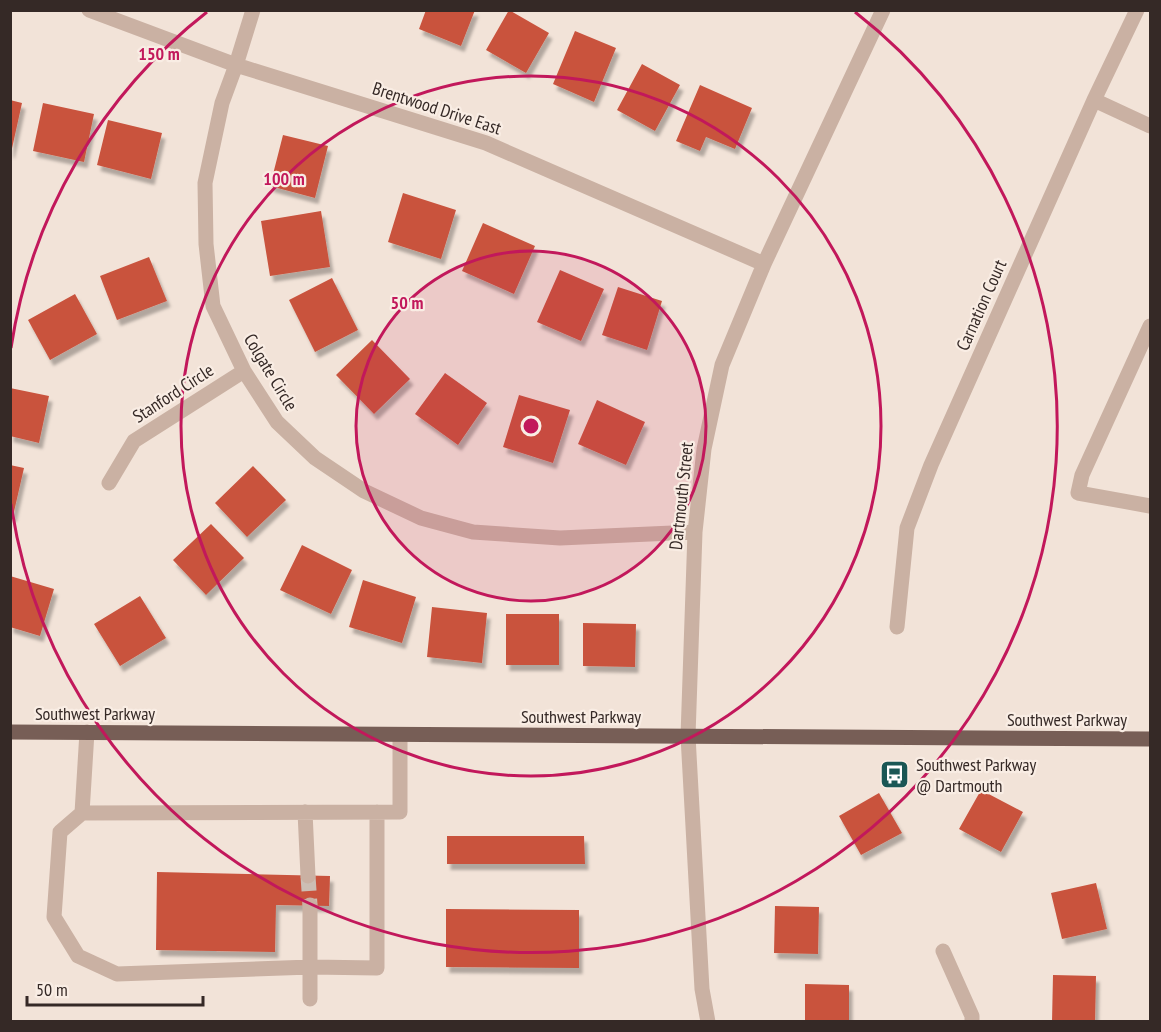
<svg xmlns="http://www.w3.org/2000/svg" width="1161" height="1032" font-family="'PT Sans Narrow',sans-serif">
  <defs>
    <filter id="shadow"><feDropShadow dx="3.5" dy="6" stdDeviation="1.5" flood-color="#0004"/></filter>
  </defs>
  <rect width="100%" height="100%" fill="#f2e3d8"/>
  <path fill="#c9533e" filter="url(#shadow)" d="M 426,10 L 475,10 L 461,46 L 419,29 Z
    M 509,10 L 549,33 L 526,73 L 486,50 Z
    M 575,31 L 616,48 L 594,102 L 553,84 Z
    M 642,64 L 680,85 L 655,131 L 617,110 Z
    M 700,85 L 752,108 L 735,149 L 706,137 L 700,151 L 676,141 Z
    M 10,100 L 22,103 L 11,153 L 10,152 Z
    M 43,103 L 94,114 L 84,162 L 33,151 Z
    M 108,120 L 162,133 L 151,179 L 97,165 Z
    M 283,135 L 328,146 L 315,198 L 270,186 Z
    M 403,193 L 456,210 L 441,259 L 388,242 Z
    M 321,211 L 330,267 L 270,276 L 261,221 Z
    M 483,223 L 535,246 L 514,294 L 462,271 Z
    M 149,257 L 167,301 L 117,320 L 100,276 Z
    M 560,270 L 604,289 L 581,341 L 537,322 Z
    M 332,278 L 358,330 L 315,352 L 289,300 Z
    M 618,287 L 662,301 L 647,350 L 602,335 Z
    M 75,294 L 97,334 L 50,360 L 28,320 Z
    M 372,340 L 410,379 L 374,414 L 336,375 Z
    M 445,373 L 487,403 L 458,445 L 415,414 Z
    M 10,388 L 49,396 L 39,443 L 10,436 Z
    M 519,395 L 570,410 L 553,463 L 503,447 Z
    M 597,400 L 645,422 L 626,465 L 578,444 Z
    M 10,465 L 24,468 L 13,516 L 10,516 Z
    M 253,466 L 286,500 L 247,537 L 215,503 Z
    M 211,524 L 244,558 L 206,595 L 173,560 Z
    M 302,545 L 352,570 L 331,614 L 280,590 Z
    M 10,576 L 54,589 L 40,636 L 10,627 Z
    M 363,580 L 416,597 L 402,643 L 349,627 Z
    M 140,596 L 166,638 L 120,666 L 94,624 Z
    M 432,607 L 487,613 L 482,663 L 427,657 Z
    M 506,614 L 559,614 L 559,665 L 506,665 Z
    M 583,623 L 636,624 L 635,667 L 583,666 Z
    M 981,790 L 1023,812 L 1001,852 L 959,829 Z
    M 879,793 L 902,833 L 861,855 L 839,816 Z
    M 447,836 L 584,836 L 585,864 L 447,864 Z
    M 157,872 L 330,876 L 329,906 L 276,905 L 275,952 L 156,950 Z
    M 1096,883 L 1107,929 L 1062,939 L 1051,893 Z
    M 775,906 L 819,907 L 818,954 L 774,953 Z
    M 446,909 L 579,910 L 579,968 L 446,967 Z
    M 1053,975 L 1096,976 L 1095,1022 L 1052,1022 Z
    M 805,984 L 849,985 L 849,1022 L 805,1022 Z"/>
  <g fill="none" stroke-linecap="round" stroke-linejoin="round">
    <path stroke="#ccbeb4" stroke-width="15" stroke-dasharray="15 8" stroke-linecap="butt" d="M 308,876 L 310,905"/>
    <path stroke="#cab1a3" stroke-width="15" d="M 89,10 L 236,65 L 486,143 L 764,264
      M 253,10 L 236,65 L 222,103 L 205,183 L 206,244 L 213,306 L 244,371 L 277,422 L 315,458 L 364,491 L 421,518 L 432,521 L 473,532 L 560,538 L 695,532
      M 1094,100 L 1150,126
      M 1150,326 L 1082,475 L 1078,493 L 1150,506
      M 109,483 L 134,441 L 244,371
      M 897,627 L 907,528 L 931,465 L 1094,100 L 1137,10
      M 87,732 L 82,813 L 400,812 L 400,735
      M 305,812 L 308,876
      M 82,813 L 60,832 L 54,917 L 78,956 L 117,974 L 311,967 L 377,968 L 377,812
      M 943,951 L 972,1016 L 972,1022
      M 310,999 L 310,905
      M 708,1022 L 702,989 L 688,736 L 695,532 L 704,449 L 722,365 L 764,264 L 883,10"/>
    <path stroke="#775e56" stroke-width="15" d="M 10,732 L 1150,739"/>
  </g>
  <circle cx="531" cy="426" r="175" fill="#c2185b" fill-opacity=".12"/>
  <g fill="none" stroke="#c2185b" stroke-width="3">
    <circle cx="531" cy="426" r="175"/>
    <circle cx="531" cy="426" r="350"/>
    <path d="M11 348A526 526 0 0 1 207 12M855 12A526 526 0 1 1 11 504"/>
  </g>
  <defs>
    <symbol id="bus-square" viewBox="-11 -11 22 22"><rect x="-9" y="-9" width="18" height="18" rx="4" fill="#1a5755" stroke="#f9ede4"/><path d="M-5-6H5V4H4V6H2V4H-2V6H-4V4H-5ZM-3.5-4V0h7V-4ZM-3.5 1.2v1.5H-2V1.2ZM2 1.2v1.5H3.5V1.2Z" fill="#fff"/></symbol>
  </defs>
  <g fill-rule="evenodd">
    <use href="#bus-square" x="878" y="758" width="33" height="33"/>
  </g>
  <g text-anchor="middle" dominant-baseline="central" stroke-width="4.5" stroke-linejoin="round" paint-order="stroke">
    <g font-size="18" fill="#352926" stroke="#f9ede4">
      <text transform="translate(437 108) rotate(18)">Brentwood Drive East</text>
      <text transform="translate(981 305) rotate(-66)">Carnation Court</text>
      <text transform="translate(271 372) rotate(59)">Colgate Circle</text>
      <text transform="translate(173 393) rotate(-33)">Stanford Circle</text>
      <text transform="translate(681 496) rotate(-84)">Dartmouth Street</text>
      <text x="95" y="713">Southwest Parkway</text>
      <text x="581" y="716">Southwest Parkway</text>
      <text x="1067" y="719">Southwest Parkway</text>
    </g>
    <g font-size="18" fill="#352926" stroke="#f9ede4" text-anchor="start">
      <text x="916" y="764">Southwest Parkway<tspan x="916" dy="21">@ Dartmouth</tspan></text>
    </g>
  </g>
  <circle cx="531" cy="426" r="9" fill="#c2185b" stroke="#f9ede4" stroke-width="3"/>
  <g font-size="18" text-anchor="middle" font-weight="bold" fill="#c2185b" stroke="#f9ede4" stroke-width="4.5" stroke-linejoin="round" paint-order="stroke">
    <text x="159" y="60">150 m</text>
    <text x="284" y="185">100 m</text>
    <text x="407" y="309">50 m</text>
  </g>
  <rect width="1161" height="1032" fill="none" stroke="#352926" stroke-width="24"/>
  <path d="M27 996v9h176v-9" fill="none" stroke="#352926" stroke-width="3"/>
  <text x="36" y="996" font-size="18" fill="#352926" stroke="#f9ede4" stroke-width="4.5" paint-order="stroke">50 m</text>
</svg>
